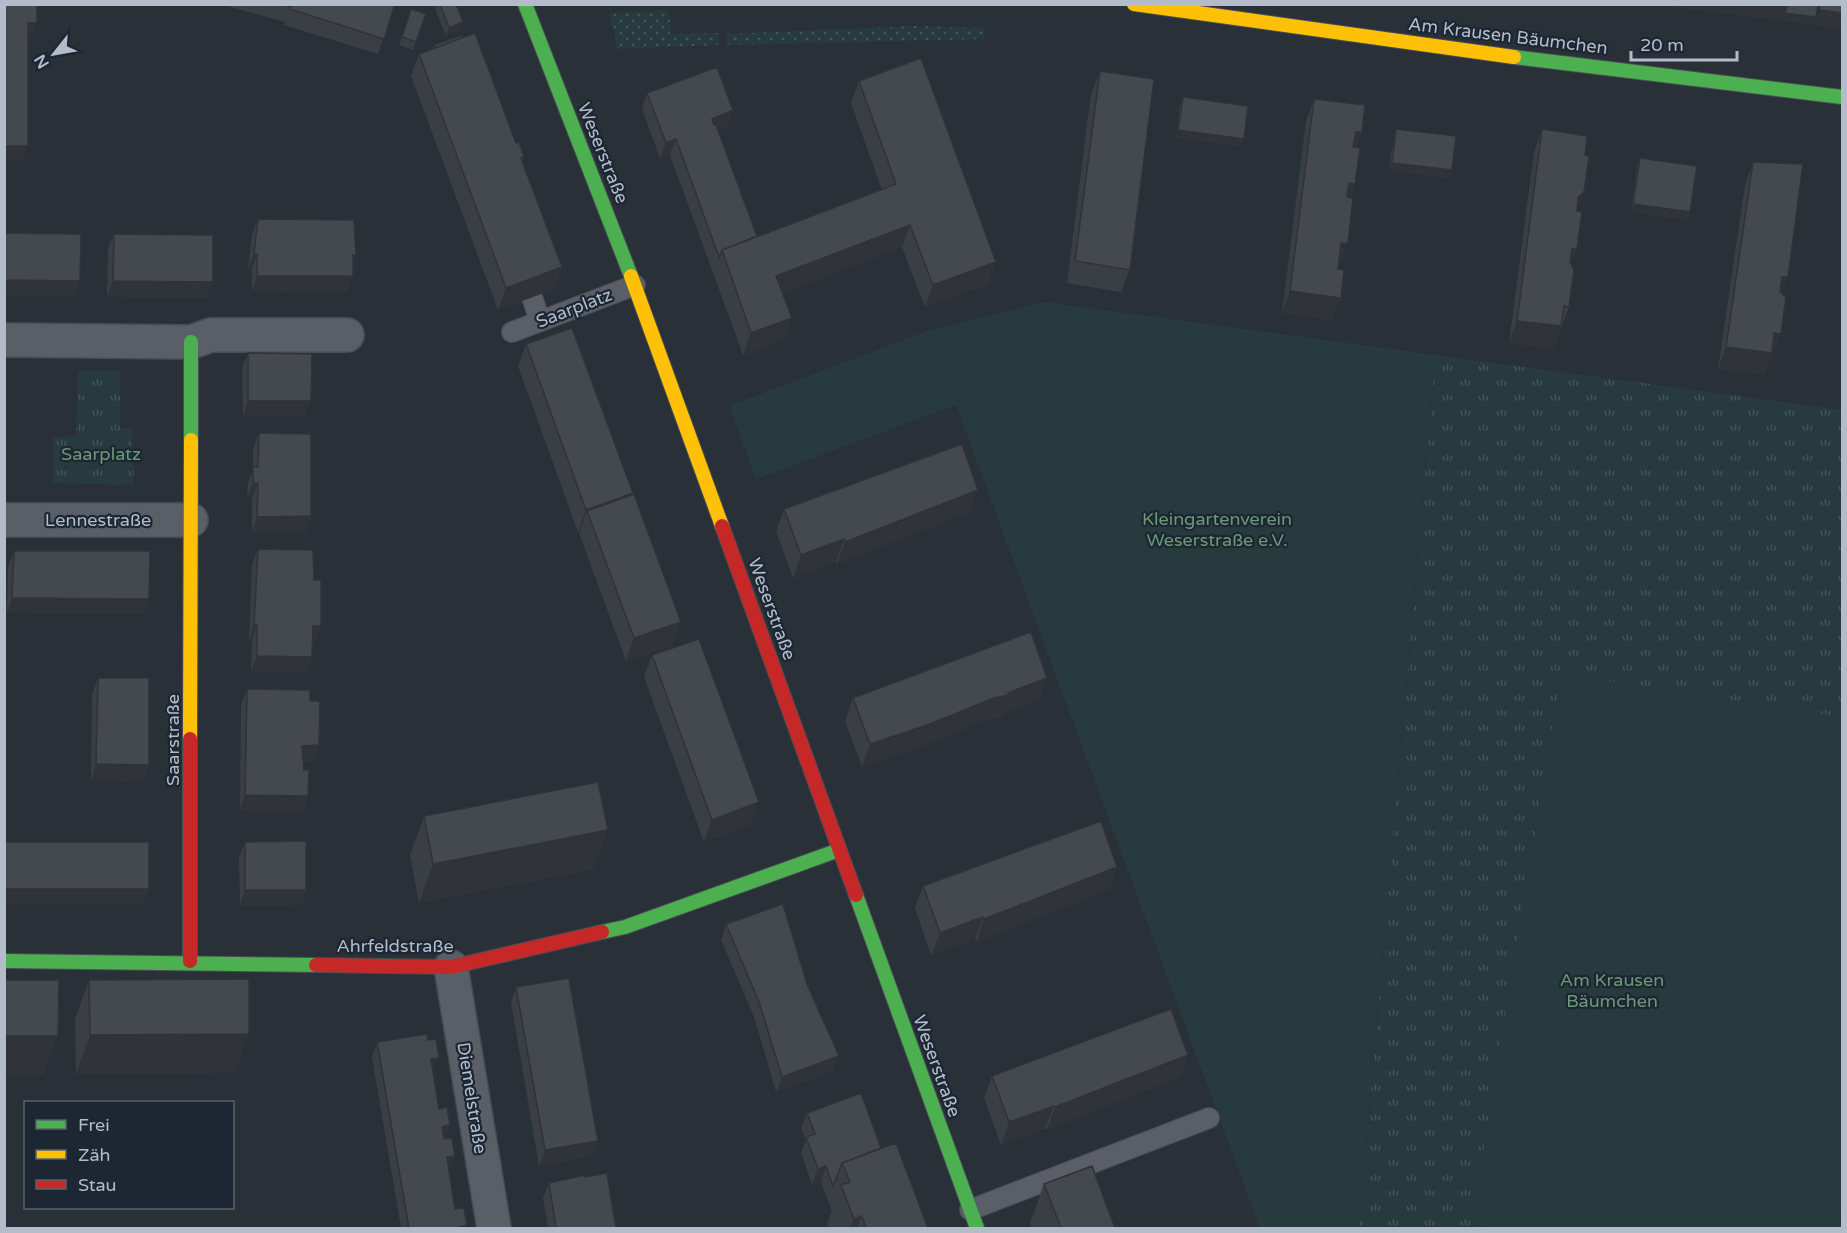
<svg xmlns="http://www.w3.org/2000/svg" width="1847" height="1233" font-family="'Varela Round',sans-serif">
  <defs>
    <pattern id="grass-dots" width="8" height="8" patternUnits="userSpaceOnUse" patternTransform="scale(1.5)"><rect width="8" height="8" fill="#273a3e"/><path d="M2 2h.1M6 6h.1" fill="none" stroke="#445559" stroke-width="1.8" stroke-linecap="round"/></pattern>
    <pattern id="park-tufts" width="24" height="20" patternUnits="userSpaceOnUse" patternTransform="scale(1.5)"><rect width="24" height="20" fill="#273a3e"/><path d="M3 7l-1-3M5 7V3M7 7l1-3M15 17l-1-3M17 17v-4M19 17l1-3" fill="none" stroke="#445559"/></pattern>
  </defs>
  <rect width="100%" height="100%" fill="#2a3038"/>
  <path fill="url(#grass-dots)" d="M 665,10 L 670,16 L 671,34 L 718,33 L 720,45 L 616,49 L 615,29 L 612,29 L 609,13 Z
    M 914,26 L 985,28 L 984,39 L 727,45 L 726,34 Z"/>
  <path fill="url(#park-tufts)" d="M 1435,355 L 1842,410 L 1842,1228 L 1359,1228 Z
    M 78,371 L 120,371 L 120,428 L 132,428 L 134,485 L 53,483 L 53,437 L 76,436 Z"/>
  <path fill="#273a3e" d="M 1045,302 L 1435,355 L 1359,1228 L 1260,1228 L 956,405 L 756,479 L 729,406 L 927,331 Z
    M 1561,674 L 1842,717 L 1842,1203 L 1839,1228 L 1498,1228 L 1471,1225 Z"/>
  <g fill="none" stroke-linecap="round" stroke-linejoin="round">
    <defs>
      <path id="lane" d="M 532,297 L 540,321
        M 512,332 L 635,285
        M 970,1210 L 1209,1118"/>
      <path id="street" d="M 4,340 L 191,342 L 211,335 L 347,335
        M 4,520 L 191,520
        M 451,967 L 494,1228"/>
      <path id="fast" d="M 525,4 L 631,276
        M 1514,57 L 1842,97
        M 191,440 L 191,342
        M 856,895 L 977,1228
        M 602,932 L 625,927 L 839,850
        M 4,961 L 316,965"/>
      <path id="slow" d="M 1134,4 L 1514,57
        M 631,276 L 722,526
        M 190,739 L 191,440"/>
      <path id="jam" d="M 722,526 L 856,895
        M 190,961 L 190,739
        M 316,965 L 451,967 L 602,932"/>
    </defs>
    <use href="#lane" stroke="#484c53" stroke-width="22"/>
    <use href="#street" stroke="#484c53" stroke-width="36"/>
    <use href="#fast" stroke="#484c53" stroke-width="16"/>
    <use href="#slow" stroke="#484c53" stroke-width="16"/>
    <use href="#jam" stroke="#484c53" stroke-width="16"/>
    <use href="#lane" stroke="#5a5e66" stroke-width="20"/>
    <use href="#street" stroke="#5a5e66" stroke-width="33"/>
    <use href="#fast" stroke="#4caf50" stroke-width="14"/>
    <use href="#slow" stroke="#ffc107" stroke-width="14"/>
    <use href="#jam" stroke="#c62828" stroke-width="14"/>
  </g>
  <path fill="#3a3f45" d="M 231,4 L 395,4 L 378,54 L 284,25 L 285,22 L 230,7 Z
    M 437,4 L 456,4 L 463,22 L 460,30 L 446,36 L 435,9 Z
    M 411,9 L 426,14 L 413,50 L 399,45 Z
    M 434,45 L 516,143 L 524,156 L 522,162 L 562,267 L 554,289 L 498,310 L 411,76 L 419,54 L 433,49 Z
    M 1100,71 L 1130,270 L 1121,292 L 1067,283 L 1091,94 Z
    M 859,81 L 988,284 L 925,307 L 902,247 L 782,293 L 792,318 L 784,340 L 743,355 L 670,155 L 660,158 L 642,109 L 647,93 L 728,126 L 718,130 L 757,236 L 882,190 L 851,103 Z
    M 1183,97 L 1241,146 L 1176,138 L 1180,105 Z
    M 1314,99 L 1362,132 L 1356,148 L 1355,184 L 1350,198 L 1339,266 L 1338,266 L 1341,298 L 1332,320 L 1282,313 L 1306,121 Z
    M 1396,129 L 1452,170 L 1449,178 L 1389,170 L 1394,137 Z
    M 1542,129 L 1577,211 L 1577,249 L 1571,265 L 1569,307 L 1553,349 L 1509,343 L 1534,152 Z
    M 1640,158 L 1690,212 L 1688,220 L 1631,212 L 1637,166 Z
    M 1753,162 L 1782,294 L 1773,356 L 1771,356 L 1764,375 L 1718,369 L 1745,185 Z
    M 258,219 L 353,264 L 347,292 L 252,291 L 252,269 L 248,269 L 252,234 Z
    M 114,234 L 207,298 L 107,297 L 108,249 Z
    M 526,344 L 633,493 L 632,495 L 673,645 L 626,661 L 579,533 L 580,531 L 578,532 L 518,366 Z
    M 248,353 L 305,416 L 243,416 L 242,368 Z
    M 259,433 L 311,516 L 306,532 L 252,532 L 252,498 L 247,498 L 248,483 L 253,469 L 253,449 Z
    M 784,509 L 970,512 L 837,564 L 836,562 L 793,578 L 776,531 Z
    M 258,549 L 314,580 L 321,626 L 315,641 L 313,641 L 307,672 L 251,671 L 252,641 L 249,641 L 252,564 Z
    M 14,551 L 144,614 L 7,613 L 8,567 Z
    M 652,655 L 751,825 L 704,842 L 644,677 Z
    M 98,678 L 149,765 L 143,781 L 91,780 L 92,694 Z
    M 1047,678 L 1039,700 L 1002,714 L 1001,717 L 986,720 L 921,747 L 862,767 L 845,721 L 853,698 Z
    M 247,689 L 310,701 L 319,745 L 314,760 L 303,761 L 303,811 L 240,811 L 241,704 Z
    M 424,816 L 594,869 L 419,903 L 410,855 Z
    M 245,842 L 306,890 L 301,905 L 240,906 L 239,857 Z
    M 1117,867 L 1109,890 L 976,942 L 975,939 L 931,955 L 915,908 L 923,886 Z
    M 726,924 L 807,984 L 839,1056 L 833,1071 L 776,1092 L 754,1017 L 721,940 Z
    M 89,980 L 235,1073 L 76,1074 L 75,1019 Z
    M 516,987 L 598,1141 L 592,1156 L 539,1166 L 511,1002 Z
    M 377,1042 L 433,1073 L 439,1109 L 446,1139 L 449,1172 L 455,1209 L 466,1228 L 401,1228 L 372,1057 Z
    M 1188,1055 L 1180,1077 L 1047,1130 L 1045,1128 L 1001,1145 L 984,1098 L 992,1076 Z
    M 807,1113 L 881,1148 L 928,1228 L 829,1228 L 827,1224 L 832,1211 L 821,1182 L 812,1185 L 801,1153 L 806,1140 L 801,1128 Z
    M 585,1177 L 616,1228 L 548,1228 L 543,1198 L 549,1183 Z
    M 1044,1184 L 1115,1228 L 1032,1228 L 1030,1223 Z"/>
  <path fill="#303338" d="M 1673,4 L 1778,4 L 1788,6 L 1782,21 L 1672,7 Z
    M 1819,10 L 1842,13 L 1842,29 L 1814,25 Z
    M 1785,13 L 1816,17 L 1814,25 L 1782,21 Z
    M 463,22 L 460,30 L 446,36 L 449,28 Z
    M 28,23 L 37,23 L 31,38 L 23,38 Z
    M 733,110 L 728,126 L 706,134 L 712,119 Z
    M 1178,130 L 1244,139 L 1241,146 L 1176,138 Z
    M 1356,132 L 1362,132 L 1353,155 L 1347,154 Z
    M 676,139 L 670,155 L 660,158 L 666,143 Z
    M 4,146 L 28,146 L 22,161 L 4,161 Z
    M 1392,163 L 1452,170 L 1449,178 L 1389,170 Z
    M 1349,183 L 1355,184 L 1347,206 Z
    M 1584,192 L 1576,214 L 1578,197 Z
    M 1633,204 L 1690,212 L 1688,220 L 1631,212 Z
    M 910,225 L 902,247 L 768,298 L 776,276 Z
    M 1341,243 L 1348,243 L 1339,266 L 1333,265 Z
    M 1572,249 L 1577,249 L 1569,272 Z
    M 254,254 L 257,254 L 252,269 L 248,269 Z
    M 996,262 L 988,284 L 925,307 L 933,285 Z
    M 562,267 L 554,289 L 498,310 L 506,288 Z
    M 257,276 L 353,276 L 347,292 L 252,291 Z
    M 1782,277 L 1788,277 L 1780,299 Z
    M 4,280 L 80,281 L 75,297 L 4,296 Z
    M 113,281 L 213,282 L 207,298 L 107,297 Z
    M 1290,291 L 1341,298 L 1332,320 L 1282,313 Z
    M 792,318 L 784,340 L 743,355 L 751,333 Z
    M 1517,321 L 1561,326 L 1553,349 L 1509,343 Z
    M 1774,333 L 1781,334 L 1773,356 L 1771,356 L 1764,375 L 1718,369 L 1726,347 Z
    M 248,401 L 311,401 L 305,416 L 243,416 Z
    M 253,483 L 258,483 L 252,498 L 247,498 Z
    M 978,490 L 970,512 L 837,564 L 845,542 Z
    M 633,493 L 625,515 L 587,511 L 580,531 L 578,532 L 586,510 Z
    M 311,516 L 306,532 L 252,532 L 257,517 Z
    M 844,539 L 836,562 L 793,578 L 801,555 Z
    M 12,598 L 149,599 L 144,614 L 7,613 Z
    M 681,622 L 673,645 L 626,661 L 634,638 Z
    M 254,625 L 257,625 L 252,641 L 249,641 Z
    M 313,626 L 321,626 L 315,641 L 307,641 Z
    M 257,656 L 312,657 L 307,672 L 251,671 Z
    M 1047,678 L 1039,700 L 1002,714 L 1001,717 L 986,720 L 921,747 L 862,767 L 870,744 Z
    M 319,745 L 314,760 L 296,761 L 302,746 Z
    M 96,764 L 149,765 L 143,781 L 91,780 Z
    M 245,795 L 308,796 L 303,811 L 240,811 Z
    M 759,802 L 751,825 L 704,842 L 712,820 Z
    M 608,830 L 594,869 L 419,903 L 433,864 Z
    M 1117,867 L 1109,890 L 976,942 L 984,919 Z
    M 4,889 L 149,889 L 143,905 L 4,905 Z
    M 245,890 L 306,890 L 301,905 L 240,906 Z
    M 983,917 L 975,939 L 931,955 L 940,933 Z
    M 249,1034 L 235,1073 L 76,1074 L 90,1035 Z
    M 4,1036 L 58,1036 L 44,1075 L 4,1075 Z
    M 1188,1055 L 1180,1077 L 1047,1130 L 1055,1107 Z
    M 839,1056 L 833,1071 L 776,1092 L 782,1077 Z
    M 439,1058 L 433,1073 L 431,1059 Z
    M 1054,1106 L 1045,1128 L 1001,1145 L 1009,1122 Z
    M 450,1125 L 445,1141 L 442,1127 Z
    M 598,1141 L 592,1156 L 539,1166 L 545,1150 Z
    M 455,1156 L 449,1172 L 441,1173 L 447,1157 Z
    M 826,1166 L 821,1182 L 812,1185 L 818,1169 Z
    M 862,1216 L 857,1228 L 850,1228 L 854,1219 Z
    M 467,1225 L 466,1228 L 457,1228 L 458,1227 Z"/>
  <path fill="#444950" stroke="#303338" stroke-width="1.5" d="M 4,4 L 37,4 L 37,23 L 28,23 L 28,146 L 4,146 Z
    M 282,4 L 395,4 L 384,39 L 290,9 L 291,7 Z
    M 440,4 L 456,4 L 463,22 L 449,28 Z
    M 1788,4 L 1818,4 L 1816,17 L 1785,13 Z
    M 1820,4 L 1842,4 L 1842,13 L 1819,10 Z
    M 411,9 L 426,14 L 416,42 L 402,37 Z
    M 475,33 L 516,143 L 519,142 L 524,156 L 521,158 L 562,267 L 506,288 L 419,54 Z
    M 462,35 L 463,37 L 435,48 L 434,45 Z
    M 921,58 L 996,262 L 933,285 L 910,225 L 776,276 L 792,318 L 751,333 L 722,250 L 896,184 L 859,81 Z
    M 717,67 L 733,110 L 712,119 L 714,125 L 716,125 L 757,236 L 722,250 L 719,257 L 676,139 L 666,143 L 647,93 Z
    M 1100,71 L 1154,79 L 1130,270 L 1075,261 Z
    M 1183,97 L 1248,106 L 1244,139 L 1178,130 Z
    M 1314,99 L 1365,105 L 1362,132 L 1356,132 L 1353,147 L 1360,148 L 1355,184 L 1349,183 L 1347,197 L 1353,198 L 1348,243 L 1341,243 L 1338,269 L 1344,270 L 1341,298 L 1290,291 Z
    M 1396,129 L 1456,136 L 1452,170 L 1392,163 Z
    M 1542,129 L 1587,136 L 1585,155 L 1589,156 L 1584,192 L 1578,197 L 1577,211 L 1582,212 L 1577,249 L 1572,249 L 1570,262 L 1574,270 L 1569,307 L 1564,306 L 1561,326 L 1517,321 Z
    M 1640,158 L 1697,166 L 1690,212 L 1633,204 Z
    M 1753,162 L 1803,164 L 1788,277 L 1782,277 L 1780,292 L 1786,297 L 1781,334 L 1774,333 L 1772,353 L 1726,347 Z
    M 258,219 L 354,220 L 356,255 L 353,255 L 353,276 L 257,276 L 257,254 L 254,254 Z
    M 4,233 L 81,234 L 80,281 L 4,280 Z
    M 114,234 L 213,235 L 213,282 L 113,281 Z
    M 572,328 L 633,493 L 586,510 L 526,344 Z
    M 248,353 L 312,354 L 311,401 L 248,401 Z
    M 259,433 L 311,434 L 311,516 L 257,517 L 258,483 L 253,483 L 253,467 L 258,467 Z
    M 962,444 L 978,490 L 845,542 L 844,539 L 801,555 L 784,509 Z
    M 634,494 L 681,622 L 634,638 L 587,511 Z
    M 258,549 L 313,550 L 314,580 L 321,580 L 321,626 L 313,626 L 312,657 L 257,656 L 257,625 L 254,625 Z
    M 14,551 L 150,551 L 149,599 L 12,598 Z
    M 1031,632 L 1047,678 L 1008,693 L 1009,695 L 994,698 L 930,724 L 870,744 L 853,698 Z
    M 699,639 L 759,802 L 712,820 L 652,655 Z
    M 98,678 L 149,678 L 149,765 L 96,764 Z
    M 247,689 L 310,690 L 310,701 L 320,701 L 319,745 L 302,746 L 304,770 L 309,769 L 308,796 L 245,795 Z
    M 598,782 L 608,830 L 433,864 L 424,816 Z
    M 1101,821 L 1117,867 L 984,919 L 983,917 L 940,933 L 923,886 Z
    M 306,841 L 306,890 L 245,890 L 245,842 Z
    M 4,842 L 149,842 L 149,889 L 4,889 Z
    M 783,904 L 807,984 L 839,1056 L 782,1077 L 759,1002 L 726,924 Z
    M 569,978 L 598,1141 L 545,1150 L 516,987 Z
    M 249,979 L 249,1034 L 90,1035 L 89,980 Z
    M 4,980 L 59,980 L 58,1036 L 4,1036 Z
    M 1171,1009 L 1188,1055 L 1055,1107 L 1054,1106 L 1009,1122 L 992,1076 Z
    M 427,1034 L 428,1040 L 436,1039 L 439,1058 L 431,1059 L 439,1109 L 447,1107 L 450,1125 L 442,1127 L 444,1139 L 452,1138 L 455,1156 L 447,1157 L 455,1209 L 464,1208 L 467,1225 L 458,1227 L 458,1228 L 409,1228 L 377,1042 Z
    M 861,1093 L 881,1148 L 842,1163 L 833,1186 L 826,1166 L 818,1169 L 806,1137 L 815,1134 L 807,1113 Z
    M 896,1143 L 928,1228 L 866,1228 L 862,1216 L 854,1219 L 841,1185 L 850,1182 L 842,1163 Z
    M 1092,1166 L 1115,1228 L 1061,1228 L 1044,1184 Z
    M 607,1173 L 616,1228 L 556,1228 L 549,1183 L 585,1175 L 585,1177 Z"/>
  <g text-anchor="middle" dominant-baseline="central" stroke-width="4.5" stroke-linejoin="round" paint-order="stroke">
    <g font-size="18" fill="#b4bcc9" stroke="#1d2633">
      <text transform="translate(1508 36) rotate(7)">Am Krausen Bäumchen</text>
      <text transform="translate(603 153) rotate(68)">Weserstraße</text>
      <text transform="translate(574 308) rotate(-21)">Saarplatz</text>
      <text x="98" y="520">Lennestraße</text>
      <text transform="translate(772 609) rotate(70)">Weserstraße</text>
      <text transform="translate(173 740) rotate(-90)">Saarstraße</text>
      <text x="395" y="946">Ahrfeldstraße</text>
      <text transform="translate(937 1066) rotate(70)">Weserstraße</text>
      <text transform="translate(472 1098) rotate(81)">Diemelstraße</text>
    </g>
    <g font-size="18" fill="#6b9a76" stroke="#1d2633">
      <text x="101" y="454">Saarplatz</text>
      <text x="1217" y="519">Kleingartenverein<tspan x="1217" dy="21">Weserstraße e.V.</tspan></text>
      <text x="1612" y="980">Am Krausen<tspan x="1612" dy="21">Bäumchen</tspan></text>
    </g>
  </g>
  <rect width="1847" height="1233" fill="none" stroke="#b4bcc9" stroke-width="12"/>
  <rect x="24" y="1101" width="210" height="108" fill="#1d2633" stroke="#59626f" stroke-width="1.5"/>
  <rect x="36" y="1120" width="30" height="9" fill="#4caf50" stroke="#59626f" stroke-width="1.5"/>
  <text x="78" y="1131" font-size="18" fill="#b4bcc9">Frei</text>
  <rect x="36" y="1150" width="30" height="9" fill="#ffc107" stroke="#59626f" stroke-width="1.5"/>
  <text x="78" y="1161" font-size="18" fill="#b4bcc9">Zäh</text>
  <rect x="36" y="1180" width="30" height="9" fill="#c62828" stroke="#59626f" stroke-width="1.5"/>
  <text x="78" y="1191" font-size="18" fill="#b4bcc9">Stau</text>
  <g transform="translate(54 54) rotate(239)" stroke="#1d2633" stroke-width="4.5" paint-order="stroke">
  <path d="M0-4.5L10 22L0 15L-10 22Z" fill="#b4bcc9"/>
  <text y="-9" font-size="16" font-weight="bold" text-anchor="middle" fill="#b4bcc9">N</text>
  </g>
  <path d="M1631 51v9h106v-9" fill="none" stroke="#b4bcc9" stroke-width="3"/>
  <text x="1640" y="51" font-size="18" fill="#b4bcc9" stroke="#1d2633" stroke-width="4.5" paint-order="stroke">20 m</text>
</svg>
